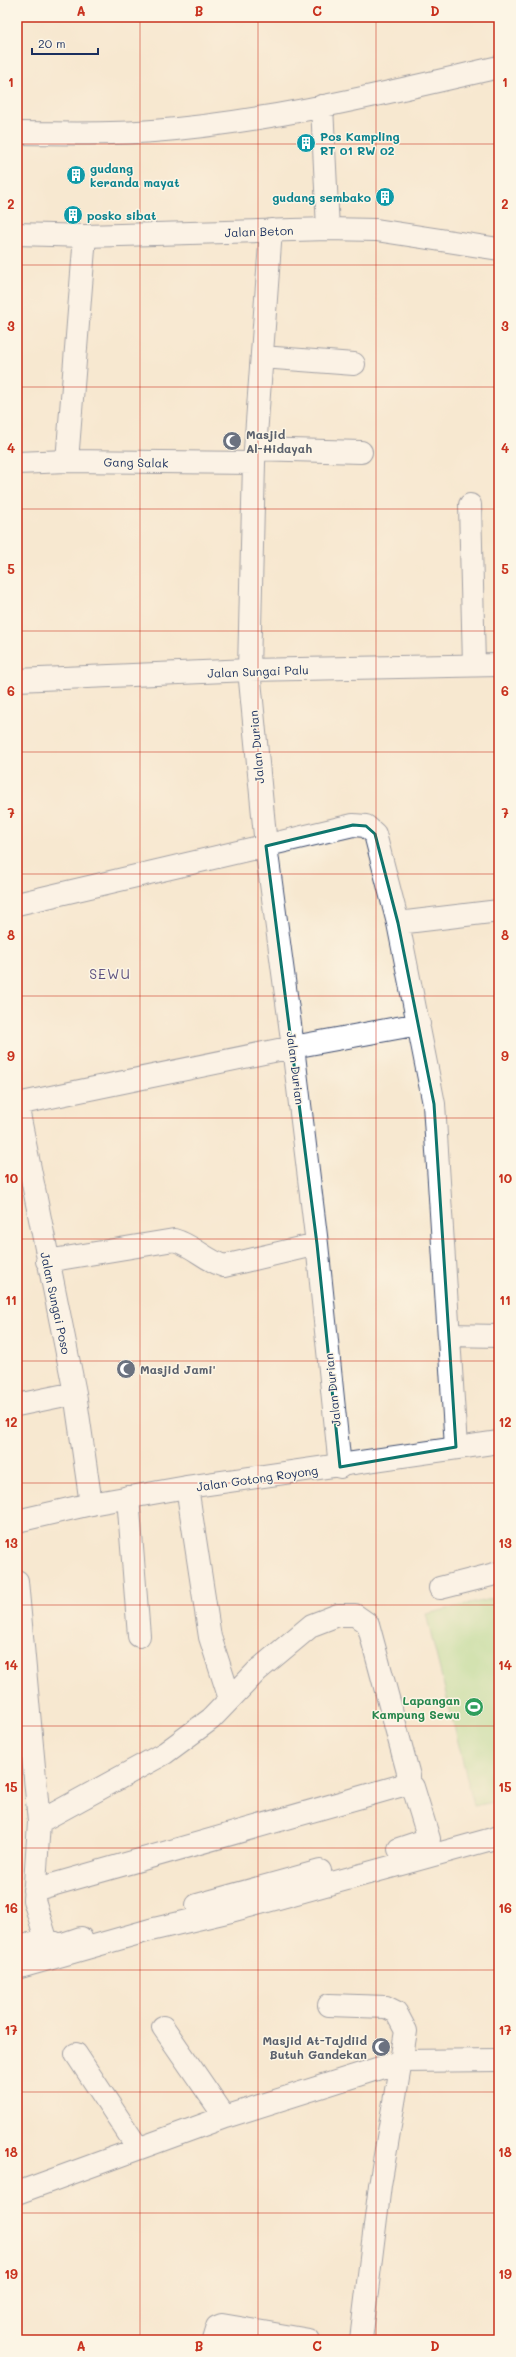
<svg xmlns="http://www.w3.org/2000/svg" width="516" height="2357" font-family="Mali,sans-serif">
  <rect width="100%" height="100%" fill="#fcf5e5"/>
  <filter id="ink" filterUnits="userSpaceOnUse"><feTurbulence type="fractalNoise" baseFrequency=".025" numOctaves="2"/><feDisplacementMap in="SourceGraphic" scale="8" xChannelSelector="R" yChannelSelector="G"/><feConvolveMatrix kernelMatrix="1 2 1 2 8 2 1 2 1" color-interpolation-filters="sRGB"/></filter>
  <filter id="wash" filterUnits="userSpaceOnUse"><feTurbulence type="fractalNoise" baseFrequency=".012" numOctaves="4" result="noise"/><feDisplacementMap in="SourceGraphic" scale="16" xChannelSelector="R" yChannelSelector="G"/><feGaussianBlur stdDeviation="0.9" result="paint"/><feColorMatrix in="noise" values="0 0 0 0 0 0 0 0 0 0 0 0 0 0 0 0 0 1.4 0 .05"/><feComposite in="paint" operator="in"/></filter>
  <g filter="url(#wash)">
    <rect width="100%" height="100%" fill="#f7e8d0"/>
    <path fill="#a6db8b" stroke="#608574" d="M 499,1597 L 499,1801 L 474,1806 L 426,1614 Z"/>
  </g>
  <g filter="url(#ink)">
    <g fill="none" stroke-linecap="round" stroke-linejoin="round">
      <defs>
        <path id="minor" d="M 322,106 L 328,229
          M 17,133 C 62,133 108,135 153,131 C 270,122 385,93 499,67
          M 271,230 L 254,463 L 249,670 L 266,846 L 293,1047 L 317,1244 L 340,1467
          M 262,357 L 354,364
          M 255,449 L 361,452
          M 67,461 L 85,236
          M 17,463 L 67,461 L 254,463
          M 470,505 L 474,665
          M 17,680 L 249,670 L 499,665
          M 17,904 L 353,825 L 366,826 L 375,834 L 398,923 L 434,1104 L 456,1447
          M 398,923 L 499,911
          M 47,1261 L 174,1240 C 193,1245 205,1260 224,1266 L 317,1244
          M 449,1335 L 499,1336
          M 17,1405 L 75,1393
          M 187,1487 L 210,1637 L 230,1699
          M 128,1497 L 139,1636
          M 91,1504 L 75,1393 L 17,1104 L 293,1047 L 419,1024
          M 17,1581 L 39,1822 L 34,1900 L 46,1939
          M 440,1588 L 499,1573
          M 399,1849 L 429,1839 L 413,1787 L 407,1781
          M 34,1890 L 403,1785 L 409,1776 L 368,1624 L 355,1615 L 338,1615 L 312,1625 L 258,1670 L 211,1719 L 165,1753 L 39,1822
          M 197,1905 L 320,1871
          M 17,1948 L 46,1939 L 60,1945 L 81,1938
          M 17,1968 L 150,1930 L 231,1911 L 499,1837
          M 329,2005 L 386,2007 L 396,2012 L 406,2031 L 380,2185 L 361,2340
          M 163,2027 L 225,2117
          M 76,2054 L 138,2148
          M 17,2193 L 225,2117 L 402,2061 L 499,2060
          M 213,2340 L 217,2327 L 222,2325 L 309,2340"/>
        <path id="major" d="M 17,234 L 85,236 L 328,229 L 376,230 L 499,249
          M 17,1521 L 91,1504 L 187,1487 L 499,1442"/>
      </defs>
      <use href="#minor" stroke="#3c4b6f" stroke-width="24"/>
      <use href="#major" stroke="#3c4b6f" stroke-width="24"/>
      <use href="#minor" stroke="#fff" stroke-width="22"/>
      <use href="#major" stroke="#fff" stroke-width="22"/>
    </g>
  </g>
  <path d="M0 0H516V2357H0ZM 353,825 L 366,826 L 375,834 L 398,923 L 434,1104 L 456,1447 L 340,1467 L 317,1244 L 266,846 Z" fill="#f7e8d0" fill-opacity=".55" fill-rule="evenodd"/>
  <path fill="none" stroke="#0f766e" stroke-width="3" stroke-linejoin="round" d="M 353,825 L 366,826 L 375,834 L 398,923 L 434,1104 L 456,1447 L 340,1467 L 317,1244 L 266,846 Z"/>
  <path fill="none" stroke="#c8321e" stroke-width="1" stroke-opacity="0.55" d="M 140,17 L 140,2340M 258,17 L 258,2340M 376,17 L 376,2340M 17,144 L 499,144M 17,265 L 499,265M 17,387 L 499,387M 17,509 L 499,509M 17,631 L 499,631M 17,752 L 499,752M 17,874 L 499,874M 17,996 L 499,996M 17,1118 L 499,1118M 17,1239 L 499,1239M 17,1361 L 499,1361M 17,1483 L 499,1483M 17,1605 L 499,1605M 17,1726 L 499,1726M 17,1848 L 499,1848M 17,1970 L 499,1970M 17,2092 L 499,2092M 17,2213 L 499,2213"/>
  <defs>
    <symbol id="building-disc" viewBox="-11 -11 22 22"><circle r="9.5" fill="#0f9aa8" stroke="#fcf5e5"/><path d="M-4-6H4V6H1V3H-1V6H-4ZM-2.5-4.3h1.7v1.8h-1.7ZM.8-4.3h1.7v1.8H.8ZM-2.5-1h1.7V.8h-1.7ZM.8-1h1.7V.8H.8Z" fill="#fff"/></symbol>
    <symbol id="mosque-disc" viewBox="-11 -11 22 22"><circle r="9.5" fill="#6b7280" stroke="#fcf5e5"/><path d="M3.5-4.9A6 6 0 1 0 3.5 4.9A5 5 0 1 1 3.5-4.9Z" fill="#fff"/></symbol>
    <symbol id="stadium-disc" viewBox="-11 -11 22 22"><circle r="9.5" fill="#2e9e5b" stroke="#fcf5e5"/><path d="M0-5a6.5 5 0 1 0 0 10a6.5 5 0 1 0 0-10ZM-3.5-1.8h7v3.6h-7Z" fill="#fff"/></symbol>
  </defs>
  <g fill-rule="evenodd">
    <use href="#building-disc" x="295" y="132" width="22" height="22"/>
    <use href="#building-disc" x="65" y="164" width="22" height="22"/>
    <use href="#building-disc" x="374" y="186" width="22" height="22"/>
    <use href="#building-disc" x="62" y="204" width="22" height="22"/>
    <use href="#mosque-disc" x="221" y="430" width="22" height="22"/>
    <use href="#mosque-disc" x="115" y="1358" width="22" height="22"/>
    <use href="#stadium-disc" x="463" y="1696" width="22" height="22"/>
    <use href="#mosque-disc" x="370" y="2036" width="22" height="22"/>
  </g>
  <g text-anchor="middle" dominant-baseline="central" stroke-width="3" stroke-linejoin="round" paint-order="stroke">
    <g font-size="12" font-weight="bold" fill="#0d838f" stroke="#fcf5e5" text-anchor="start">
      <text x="320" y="136">Pos Kampling<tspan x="320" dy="14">RT 01 RW 02</tspan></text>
      <text x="90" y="168">gudang<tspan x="90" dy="14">keranda mayat</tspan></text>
      <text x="371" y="197" text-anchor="end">gudang sembako</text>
      <text x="87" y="215">posko sibat</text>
    </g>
    <g font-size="12" fill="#1b2f5e" stroke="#fcf5e5">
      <text transform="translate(259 231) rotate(-2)">Jalan Beton</text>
      <text transform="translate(136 462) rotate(1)">Gang Salak</text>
      <text transform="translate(258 671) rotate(-2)">Jalan Sungai Palu</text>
      <text transform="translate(256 747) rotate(-95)">Jalan Durian</text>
      <text transform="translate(296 1068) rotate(83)">Jalan Durian</text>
      <text transform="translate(56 1303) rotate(78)">Jalan Sungai Poso</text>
      <text transform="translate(332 1390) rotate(-96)">Jalan Durian</text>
      <text transform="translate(257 1478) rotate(-8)">Jalan Gotong Royong</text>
    </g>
    <g font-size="12" font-weight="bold" fill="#5b616d" stroke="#fcf5e5" text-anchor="start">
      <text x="246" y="434">Masjid<tspan x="246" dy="14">Al-Hidayah</tspan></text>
      <text x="140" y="1369">Masjid Jami'</text>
      <text x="367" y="2040" text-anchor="end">Masjid At-Tajdiid<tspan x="367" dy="14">Butuh Gandekan</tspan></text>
    </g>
    <g font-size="12" font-weight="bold" fill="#27864d" stroke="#fcf5e5" text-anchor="end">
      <text x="460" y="1700">Lapangan<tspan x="460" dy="14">Kampung Sewu</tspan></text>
    </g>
    <g font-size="14" letter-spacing="1" fill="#5e5280" stroke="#fcf5e5">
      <text x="110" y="973">SEWU</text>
    </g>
  </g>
  <rect width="516" height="2357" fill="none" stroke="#fcf5e5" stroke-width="44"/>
  <path d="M32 48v6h66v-6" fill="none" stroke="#1b2f5e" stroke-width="2"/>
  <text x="38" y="48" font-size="12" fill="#1b2f5e" stroke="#fcf5e5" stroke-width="3" paint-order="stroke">20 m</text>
  <rect x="22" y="22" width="472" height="2313" fill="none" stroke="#c8321e" stroke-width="1.5"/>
  <g font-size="13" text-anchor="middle" font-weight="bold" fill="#c8321e">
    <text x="81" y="16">A</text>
    <text x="199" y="16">B</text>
    <text x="317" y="16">C</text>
    <text x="435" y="16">D</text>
    <text x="11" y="87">1</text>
    <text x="505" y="87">1</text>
    <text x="11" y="209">2</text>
    <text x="505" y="209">2</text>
    <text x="11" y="331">3</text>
    <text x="505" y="331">3</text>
    <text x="11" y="453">4</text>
    <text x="505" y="453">4</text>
    <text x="11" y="574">5</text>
    <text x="505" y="574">5</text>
    <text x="11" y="696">6</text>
    <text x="505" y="696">6</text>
    <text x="11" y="818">7</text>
    <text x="505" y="818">7</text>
    <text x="11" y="940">8</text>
    <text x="505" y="940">8</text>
    <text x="11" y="1061">9</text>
    <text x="505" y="1061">9</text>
    <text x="11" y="1183">10</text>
    <text x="505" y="1183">10</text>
    <text x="11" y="1305">11</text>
    <text x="505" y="1305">11</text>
    <text x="11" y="1427">12</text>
    <text x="505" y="1427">12</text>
    <text x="11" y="1548">13</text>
    <text x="505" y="1548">13</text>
    <text x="11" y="1670">14</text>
    <text x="505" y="1670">14</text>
    <text x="11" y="1792">15</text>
    <text x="505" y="1792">15</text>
    <text x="11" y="1913">16</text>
    <text x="505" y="1913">16</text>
    <text x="11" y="2035">17</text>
    <text x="505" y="2035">17</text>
    <text x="11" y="2157">18</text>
    <text x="505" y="2157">18</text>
    <text x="11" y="2279">19</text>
    <text x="505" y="2279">19</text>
    <text x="81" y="2351">A</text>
    <text x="199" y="2351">B</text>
    <text x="317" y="2351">C</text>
    <text x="435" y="2351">D</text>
  </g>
</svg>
